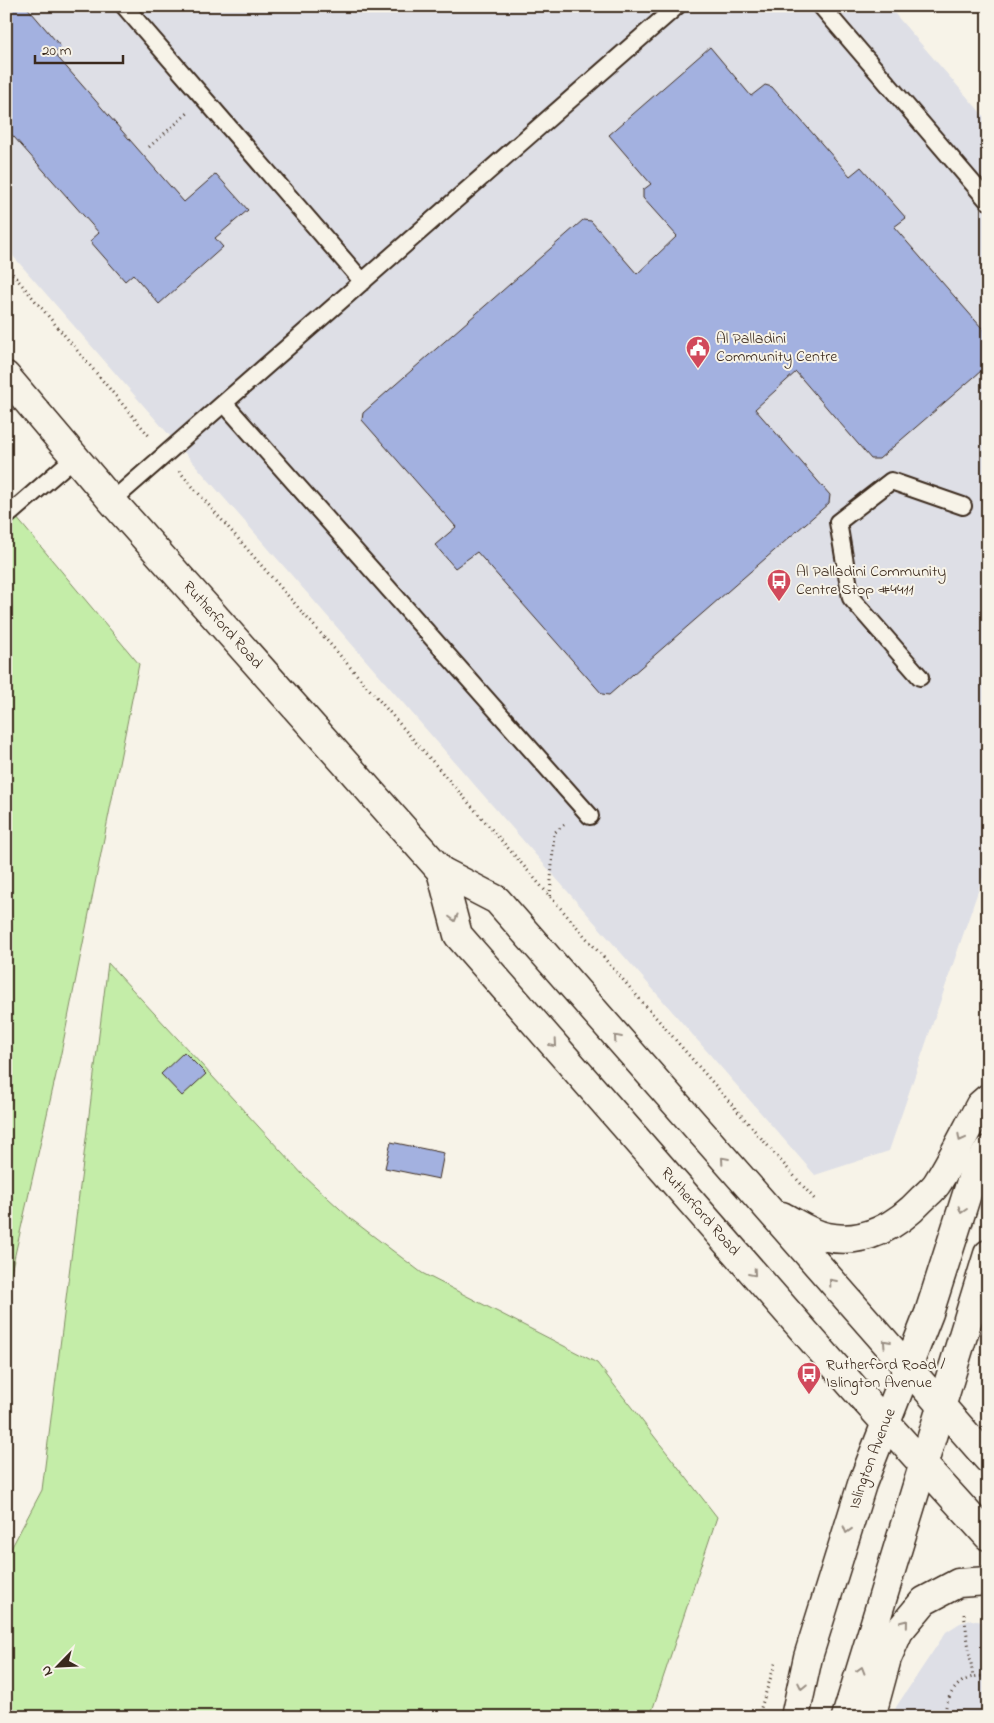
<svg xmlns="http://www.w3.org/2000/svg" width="994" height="1723" font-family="'Indie Flower',sans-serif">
  <rect width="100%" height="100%" fill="#f7f3e8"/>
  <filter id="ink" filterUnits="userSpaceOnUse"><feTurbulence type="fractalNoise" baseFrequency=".02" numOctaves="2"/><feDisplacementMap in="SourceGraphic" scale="10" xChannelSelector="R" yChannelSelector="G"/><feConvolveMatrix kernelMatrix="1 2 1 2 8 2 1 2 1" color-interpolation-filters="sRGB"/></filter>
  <g filter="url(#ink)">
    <path fill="#dedfe6" d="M 6,6 L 888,6 L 988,121 L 988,862 L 889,1151 L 815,1175 L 6,248 Z
      M 971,1620 L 988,1623 L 988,1717 L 893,1717 L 896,1707 L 946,1632 L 960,1623 Z"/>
    <path fill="#c4eda8" stroke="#808c63" d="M 6,505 L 139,664 L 61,1053 L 6,1294 Z
      M 108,963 L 304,1176 L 351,1219 L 422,1273 L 597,1363 L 717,1517 L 650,1717 L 6,1717 L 6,1558 L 42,1490 Z"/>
    <path fill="#a3b1e0" stroke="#3b2a1e" d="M 15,6 L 26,6 L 61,47 L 54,53 L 184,202 L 216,174 L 248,210 L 215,238 L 223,247 L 159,304 L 133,274 L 125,281 L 90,241 L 99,233 L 6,128 L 6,12 Z
      M 710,47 L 751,96 L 765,85 L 772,87 L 850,176 L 861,167 L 906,218 L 894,227 L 988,335 L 988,365 L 879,459 L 871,459 L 796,372 L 755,409 L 830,495 L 829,503 L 609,695 L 602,694 L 477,552 L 455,568 L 435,545 L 456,527 L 362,420 L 363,413 L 583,220 L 591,221 L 637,274 L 677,236 L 643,198 L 643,190 L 651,184 L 609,135 Z
      M 184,1052 L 206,1074 L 182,1096 L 161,1074 Z
      M 391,1142 L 444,1153 L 439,1179 L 385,1168 Z"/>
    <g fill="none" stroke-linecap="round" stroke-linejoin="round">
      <defs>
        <path id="service" d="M 124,6 L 363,282
          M 821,6 L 988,201
          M 224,403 L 590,816
          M 112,501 L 677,6
          M 6,517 L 75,457
          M 920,677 L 851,598 L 838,522 L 891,481 L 963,506"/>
        <g id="secondary">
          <path id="s1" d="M 6,376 L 112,501 L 441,871 L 497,900 L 988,1459"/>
          <path id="s2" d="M 441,871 L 458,935 L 854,1388 L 988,1536"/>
          <path d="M 782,1216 C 797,1224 811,1234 827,1237 C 864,1245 898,1225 922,1199 C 927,1194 934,1189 938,1182 C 953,1158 966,1131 980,1105 L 988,1098"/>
          <path id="s3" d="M 795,1717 L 808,1657 L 862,1484 L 929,1313 L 973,1175 L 988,1150"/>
          <path d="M 846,1717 L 988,1254"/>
          <path d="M 869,1717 L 874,1706 L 887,1658 L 899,1631 L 924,1601 L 958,1583 L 988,1581"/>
        </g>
      </defs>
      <use href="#service" stroke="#3b2a1e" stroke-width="20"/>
      <use href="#secondary" stroke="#3b2a1e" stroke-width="31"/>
      <path stroke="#3b2a1e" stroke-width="3" stroke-dasharray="1 4" stroke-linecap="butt" d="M 149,147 L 188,113
        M 6,266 L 151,438
        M 179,471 L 816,1201
        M 550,896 L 554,833 L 566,823
        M 964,1614 L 973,1677
        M 758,1717 L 776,1661
        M 945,1717 C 945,1693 962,1672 988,1677"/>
      <use href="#service" stroke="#f7f3e8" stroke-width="16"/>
      <use href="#secondary" stroke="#f7f3e8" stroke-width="28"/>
    </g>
    <defs><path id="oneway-chevron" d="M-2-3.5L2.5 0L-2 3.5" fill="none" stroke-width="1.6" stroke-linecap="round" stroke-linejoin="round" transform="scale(1.25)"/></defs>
    <g stroke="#998e83">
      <use href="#oneway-chevron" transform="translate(454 918) rotate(75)"/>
      <use href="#oneway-chevron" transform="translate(617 1038) rotate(-131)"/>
      <use href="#oneway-chevron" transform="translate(554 1044) rotate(49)"/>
      <use href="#oneway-chevron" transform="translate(961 1138) rotate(118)"/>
      <use href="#oneway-chevron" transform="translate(724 1160) rotate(-131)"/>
      <use href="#oneway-chevron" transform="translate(962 1210) rotate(108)"/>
      <use href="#oneway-chevron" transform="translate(753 1273) rotate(49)"/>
      <use href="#oneway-chevron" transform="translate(832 1282) rotate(-131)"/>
      <use href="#oneway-chevron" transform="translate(886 1343) rotate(-132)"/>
      <use href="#oneway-chevron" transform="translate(847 1530) rotate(107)"/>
      <use href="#oneway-chevron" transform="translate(905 1623) rotate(-51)"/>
      <use href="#oneway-chevron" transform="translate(861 1670) rotate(-73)"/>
      <use href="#oneway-chevron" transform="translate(802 1686) rotate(102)"/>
    </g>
  </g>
  <defs>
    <symbol id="civic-pin" viewBox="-11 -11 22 30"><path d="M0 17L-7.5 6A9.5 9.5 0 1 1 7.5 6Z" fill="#d1495b" stroke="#f7f3e8"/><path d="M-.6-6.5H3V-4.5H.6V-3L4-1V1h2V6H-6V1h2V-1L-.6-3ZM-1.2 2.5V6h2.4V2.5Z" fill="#fff"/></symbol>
    <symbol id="bus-pin" viewBox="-11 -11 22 30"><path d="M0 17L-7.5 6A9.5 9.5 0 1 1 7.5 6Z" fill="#d1495b" stroke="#f7f3e8"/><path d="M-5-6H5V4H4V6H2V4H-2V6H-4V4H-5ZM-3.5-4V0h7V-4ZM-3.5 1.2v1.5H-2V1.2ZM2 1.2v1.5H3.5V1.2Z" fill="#fff"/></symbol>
  </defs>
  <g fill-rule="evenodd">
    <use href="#civic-pin" x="684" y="334" width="28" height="38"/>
    <use href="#bus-pin" x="765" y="567" width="28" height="38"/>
    <use href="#bus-pin" x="795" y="1360" width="28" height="38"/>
  </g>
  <g text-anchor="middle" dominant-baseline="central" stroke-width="4" stroke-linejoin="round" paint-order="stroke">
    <g font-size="16" fill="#3b2a1e" stroke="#f7f3e8" text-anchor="start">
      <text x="716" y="339">Al Palladini<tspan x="716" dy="18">Community Centre</tspan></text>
      <text x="796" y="572">Al Palladini Community<tspan x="796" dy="18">Centre Stop #4411</tspan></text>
      <text x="826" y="1365">Rutherford Road /<tspan x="826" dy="18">Islington Avenue</tspan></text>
    </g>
    <g font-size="16" fill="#3b2a1e" stroke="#f7f3e8">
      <text stroke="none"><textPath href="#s1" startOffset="330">Rutherford Road</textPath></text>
      <text stroke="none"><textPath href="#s2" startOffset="434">Rutherford Road</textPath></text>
      <text stroke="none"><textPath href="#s3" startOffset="270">Islington Avenue</textPath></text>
    </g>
  </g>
  <rect width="994" height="1723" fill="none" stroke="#f7f3e8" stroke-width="25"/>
  <rect x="12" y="12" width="969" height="1698" fill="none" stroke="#3b2a1e" stroke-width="2" filter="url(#ink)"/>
  <g transform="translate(58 1666) rotate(246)" stroke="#f7f3e8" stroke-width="4" paint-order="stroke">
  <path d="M0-4L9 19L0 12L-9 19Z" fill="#3b2a1e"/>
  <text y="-8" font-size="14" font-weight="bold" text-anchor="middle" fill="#3b2a1e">N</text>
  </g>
  <path d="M35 55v8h88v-8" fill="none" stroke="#3b2a1e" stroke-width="2.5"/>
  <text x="42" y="55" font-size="15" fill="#3b2a1e" stroke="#f7f3e8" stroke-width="4" paint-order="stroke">20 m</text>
</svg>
